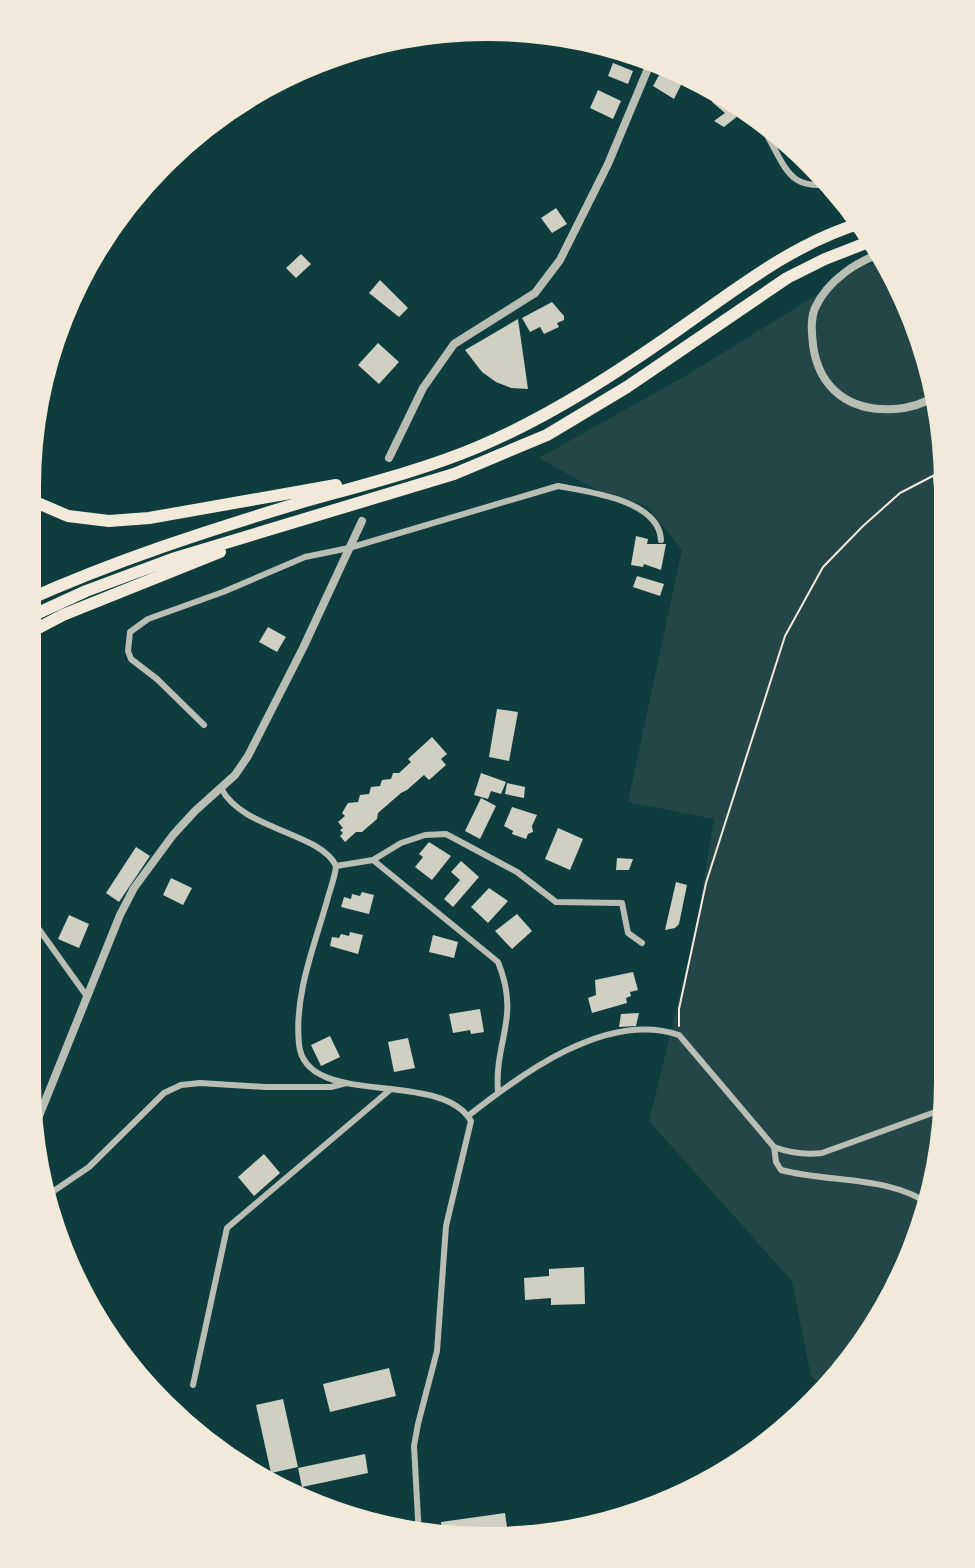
<svg xmlns="http://www.w3.org/2000/svg" width="975" height="1568" font-family="'Fira Sans',sans-serif">
  <rect width="100%" height="100%" fill="#0f3d3e"/>
  <path fill="#244646" d="M 892,262 L 905,281 L 952,457 L 949,1141 L 918,1258 L 857,1364 L 828,1391 L 811,1376 L 792,1281 L 649,1121 L 696,929 L 714,819 L 628,802 L 682,550 L 647,506 L 595,489 L 539,458 L 687,375 L 865,265 Z"/>
  <path fill="#cfcfc3" d="M 613,63 L 633,71 L 628,84 L 608,76 Z
    M 662,70 L 682,83 L 674,99 L 653,86 Z
    M 598,90 L 621,101 L 613,119 L 590,108 Z
    M 717,95 L 739,115 L 724,127 L 714,121 L 725,113 L 712,102 Z
    M 556,208 L 567,224 L 552,233 L 541,218 Z
    M 301,254 L 311,264 L 296,278 L 286,268 Z
    M 380,280 L 408,308 L 399,317 L 369,293 Z
    M 552,302 L 564,316 L 564,320 L 557,323 L 559,327 L 544,334 L 540,327 L 530,332 L 522,318 Z
    M 518,319 L 528,389 L 511,388 L 496,382 L 482,372 L 465,350 Z
    M 378,343 L 399,362 L 379,384 L 358,365 Z
    M 636,536 L 648,539 L 647,544 L 666,544 L 661,570 L 644,564 L 643,567 L 631,565 Z
    M 637,576 L 664,584 L 660,596 L 633,587 Z
    M 268,627 L 286,637 L 277,652 L 259,642 Z
    M 497,709 L 518,712 L 509,761 L 489,757 Z
    M 432,737 L 447,754 L 441,759 L 446,765 L 429,780 L 424,775 L 407,790 L 401,793 L 378,813 L 377,819 L 362,832 L 356,832 L 345,842 L 340,836 L 343,833 L 340,830 L 343,828 L 338,822 L 345,816 L 342,813 L 348,803 L 358,802 L 360,795 L 369,794 L 371,787 L 380,786 L 382,780 L 391,779 L 393,773 L 399,773 L 411,762 L 408,759 Z
    M 481,773 L 506,782 L 501,794 L 491,791 L 488,799 L 474,795 Z
    M 507,783 L 525,787 L 524,798 L 505,794 Z
    M 481,798 L 496,806 L 480,839 L 465,831 Z
    M 512,807 L 537,815 L 532,826 L 533,832 L 528,834 L 526,839 L 512,834 L 513,831 L 504,826 Z
    M 558,828 L 583,839 L 570,870 L 545,859 Z
    M 429,842 L 451,856 L 432,880 L 415,867 L 423,857 L 419,854 Z
    M 136,847 L 150,856 L 119,902 L 106,893 Z
    M 617,858 L 633,859 L 629,870 L 616,870 Z
    M 461,861 L 479,877 L 453,907 L 444,899 L 460,880 L 451,872 Z
    M 171,878 L 192,888 L 183,905 L 163,895 Z
    M 676,882 L 687,885 L 679,924 L 675,928 L 665,930 Z
    M 489,888 L 508,901 L 488,923 L 471,907 Z
    M 362,892 L 374,895 L 369,914 L 341,907 L 344,897 L 351,899 L 352,894 L 360,896 Z
    M 517,914 L 532,931 L 512,949 L 495,931 Z
    M 69,915 L 89,924 L 79,948 L 58,939 Z
    M 350,932 L 363,935 L 358,954 L 330,946 L 332,937 L 339,938 L 341,934 L 349,936 Z
    M 433,935 L 458,942 L 454,958 L 429,952 Z
    M 633,972 L 638,990 L 630,992 L 631,996 L 626,998 L 627,1003 L 592,1013 L 588,998 L 596,995 L 595,980 Z
    M 480,1009 L 484,1032 L 471,1034 L 470,1030 L 453,1033 L 449,1014 Z
    M 639,1013 L 636,1026 L 619,1027 L 621,1014 Z
    M 330,1036 L 340,1057 L 321,1066 L 311,1045 Z
    M 408,1038 L 415,1068 L 394,1072 L 388,1042 Z
    M 264,1154 L 280,1173 L 254,1196 L 238,1177 Z
    M 584,1267 L 585,1304 L 551,1305 L 551,1298 L 525,1300 L 524,1278 L 549,1276 L 549,1269 Z
    M 389,1368 L 396,1396 L 330,1412 L 323,1384 Z
    M 283,1399 L 298,1467 L 271,1473 L 256,1405 Z
    M 365,1454 L 368,1473 L 302,1487 L 298,1468 Z
    M 505,1513 L 509,1540 L 458,1545 L 444,1542 L 441,1522 Z
    M 398,1521 L 399,1531 L 388,1531 L 353,1524 Z"/>
  <g fill="none" stroke-linecap="round" stroke-linejoin="round">
    <path stroke="#f1e9da" stroke-width="2" d="M 934,476 L 940,553 L 952,554
      M 679,1026 L 679,1009 L 706,883 L 785,636 L 823,567 L 863,526 L 900,493 L 952,466"/>
    <path stroke="#b8beb3" stroke-width="3" d="M 776,148 L 787,133"/>
    <path stroke="#b8beb3" stroke-width="6" d="M 734,100 C 747,111 759,122 768,137 C 788,173 791,192 839,183
      M 204,725 L 157,679 L 131,659 L 128,651 L 130,632 L 148,619 L 223,592 L 305,557 L 349,548 L 558,486 C 589,492 659,500 661,540
      M 221,788 C 242,830 320,832 336,866 C 335,878 330,889 327,901 C 314,947 294,995 299,1044 C 305,1110 441,1068 471,1121 L 446,1226 L 437,1351 L 418,1424 L 414,1446 L 419,1537
      M 373,860 L 498,962 C 521,1019 494,1040 498,1092
      M 336,866 L 373,860 L 401,843 L 425,835 L 446,834 L 517,872 L 556,902 L 622,903 L 628,933 L 642,943
      M 23,907 L 86,995
      M 468,1116 C 521,1074 607,1010 679,1035 L 774,1147 C 790,1153 804,1155 822,1153 L 949,1107
      M 774,1147 L 776,1162 L 781,1170 C 829,1183 890,1175 932,1206
      M 42,1199 L 89,1167 L 164,1093 L 181,1085 L 200,1083 L 265,1087 L 331,1087 L 346,1083
      M 193,1385 L 227,1228 L 391,1089"/>
    <path stroke="#b8beb3" stroke-width="8" d="M 885,252 C 857,261 828,280 815,308 C 810,320 812,333 813,345 C 819,390 851,412 895,409 C 910,408 923,404 936,396
      M 389,458 L 423,388 L 454,344 L 535,293 L 560,260 L 608,164 L 652,59
      M 31,1136 L 120,915 L 134,888 L 173,835 L 195,811 L 235,775 L 248,756 L 303,648 L 362,521"/>
    <path stroke="#f1e9da" stroke-width="12" d="M 26,498 L 68,516 L 109,521 L 149,518 L 336,485
      M 25,601 C 114,561 206,531 299,503 C 359,486 421,471 478,447 C 551,416 618,372 682,327 C 739,287 797,241 865,222
      M 25,619 L 86,591 L 172,559 L 454,474 L 547,435 L 627,387 L 787,278 L 825,259 L 876,239
      M 25,635 L 63,615 L 220,552"/>
  </g>
  <path d="M0 0H975V1568H0ZM487 36H488A451 451 0 0 1 939 487V1081A451 451 0 0 1 488 1532H487A451 451 0 0 1 36 1081V487A451 451 0 0 1 487 36Z" fill="#f1e9da" fill-rule="evenodd"/>
  <path fill="none" stroke="#f1e9da" stroke-width="10" d="M487 36H488A451 451 0 0 1 939 487V1081A451 451 0 0 1 488 1532H487A451 451 0 0 1 36 1081V487A451 451 0 0 1 487 36Z"/>
</svg>
